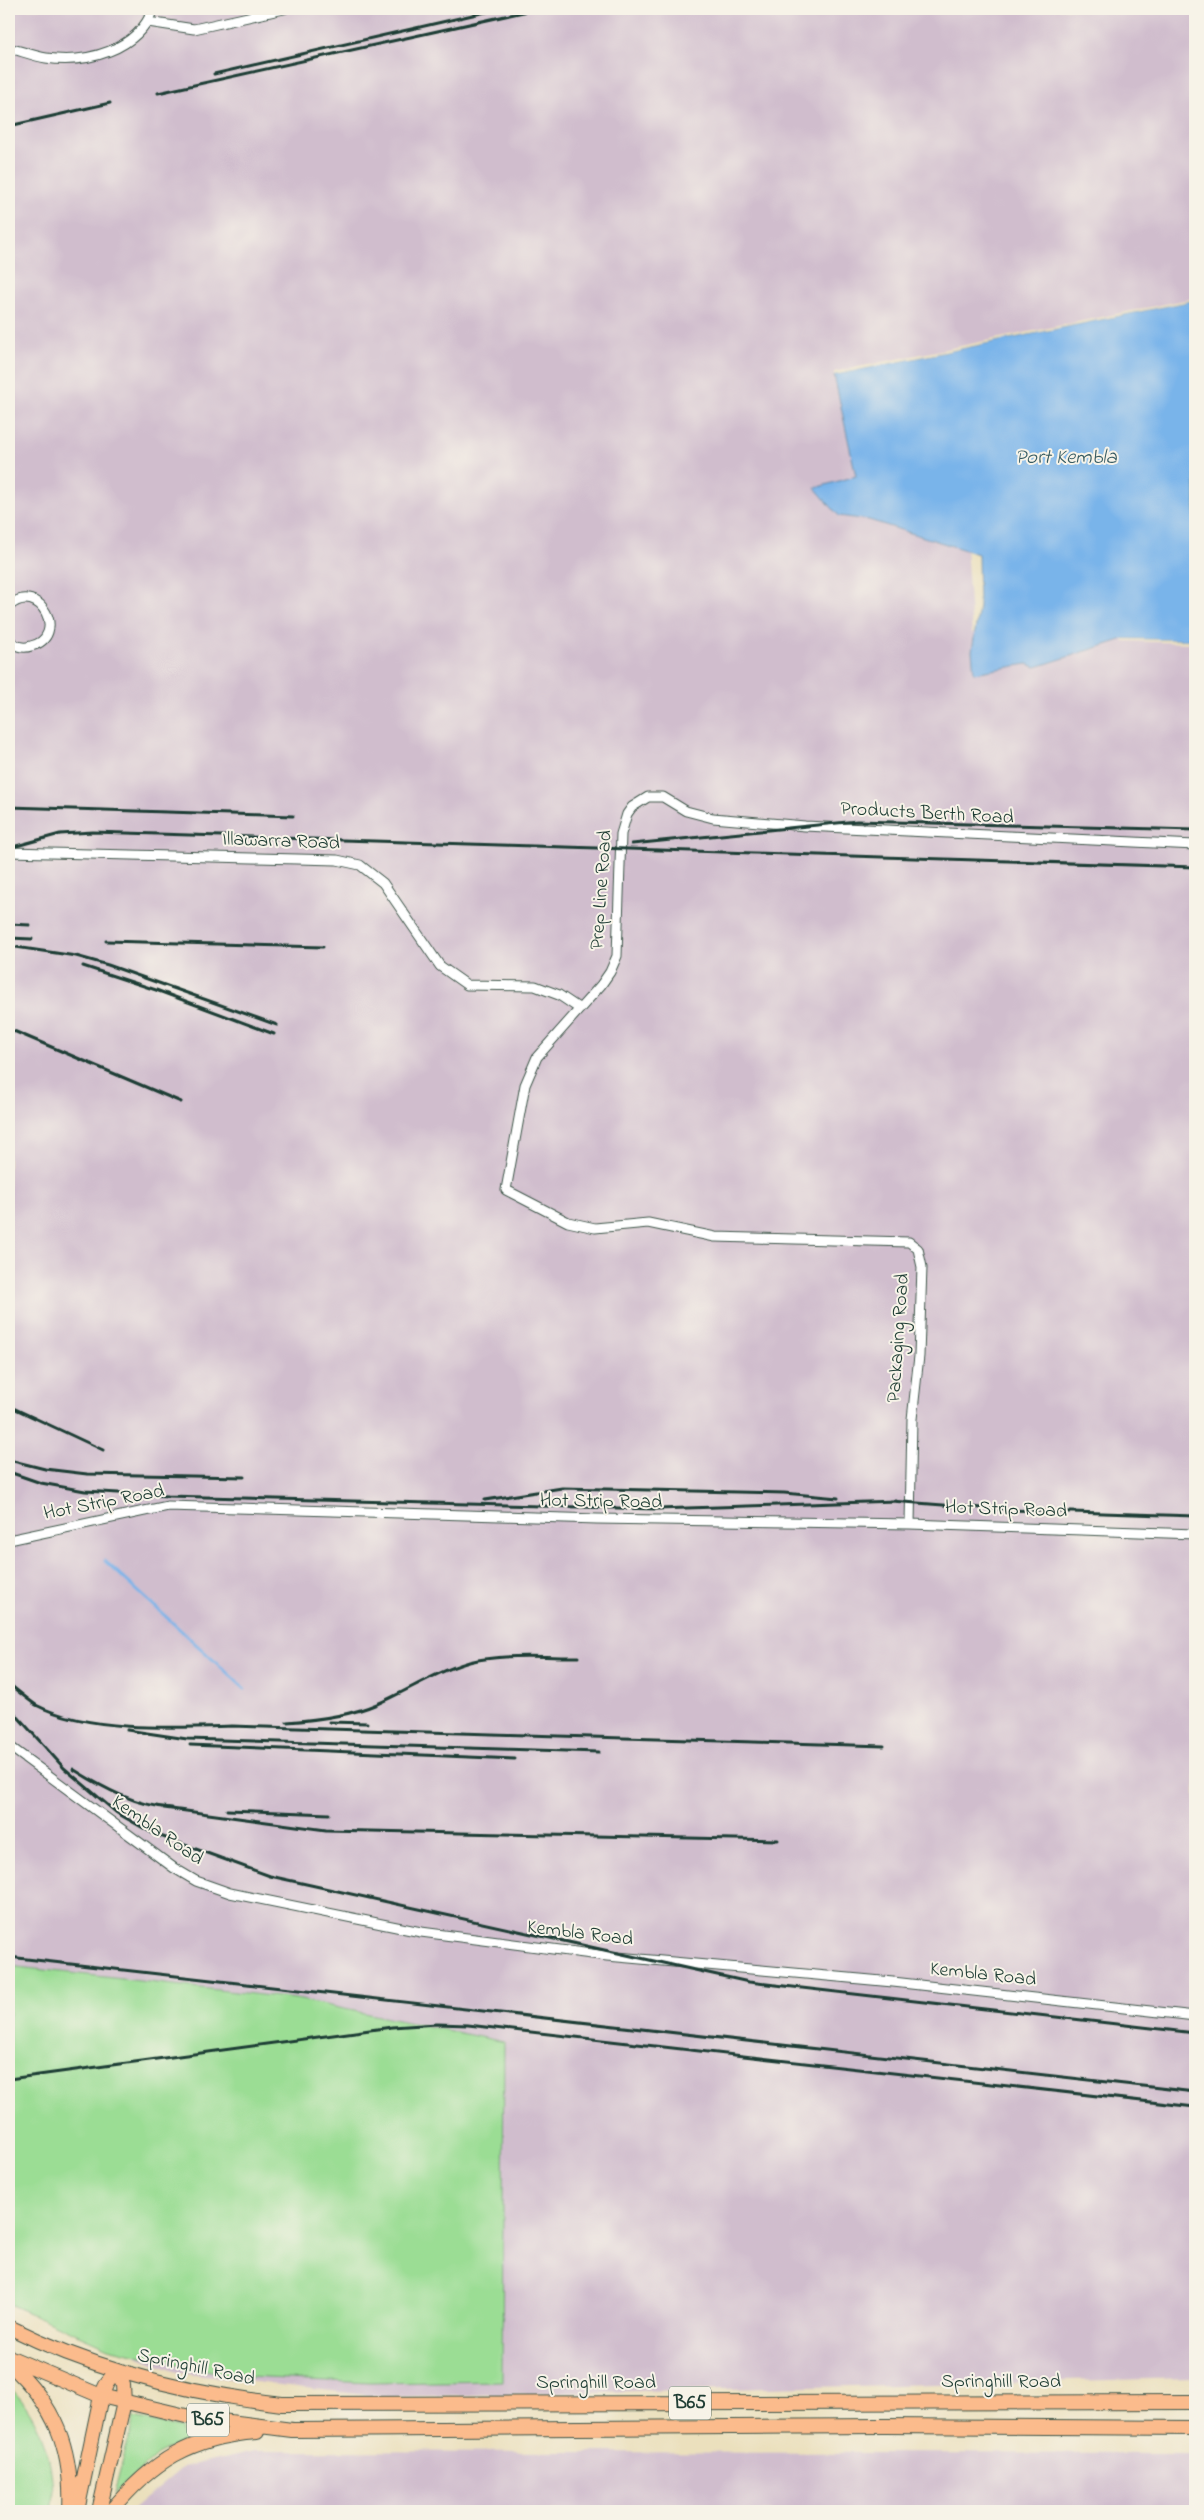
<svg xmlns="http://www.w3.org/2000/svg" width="1204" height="2520" font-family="'Indie Flower',sans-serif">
  <rect width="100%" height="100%" fill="#f7f3e8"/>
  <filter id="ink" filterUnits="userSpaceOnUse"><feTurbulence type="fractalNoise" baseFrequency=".02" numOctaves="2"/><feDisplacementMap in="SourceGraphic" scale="10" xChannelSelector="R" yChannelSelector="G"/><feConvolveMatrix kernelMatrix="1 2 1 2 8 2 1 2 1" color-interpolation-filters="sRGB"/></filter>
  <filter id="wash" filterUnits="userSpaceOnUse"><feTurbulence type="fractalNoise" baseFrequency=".0096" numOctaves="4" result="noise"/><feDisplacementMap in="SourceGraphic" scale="20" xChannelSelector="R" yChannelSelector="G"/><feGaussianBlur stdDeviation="1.12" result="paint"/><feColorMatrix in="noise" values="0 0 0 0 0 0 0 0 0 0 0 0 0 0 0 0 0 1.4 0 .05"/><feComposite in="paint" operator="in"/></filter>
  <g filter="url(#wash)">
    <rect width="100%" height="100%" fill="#ebe0bd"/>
    <path fill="#d0bdcd" d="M 9,9 L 1195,9 L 1195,308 L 953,358 L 972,633 L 1195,569 L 1195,2378 L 382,2397 L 179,2373 L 9,2305 Z
      M 254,2451 L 1195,2454 L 1195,2511 L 131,2511 L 183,2467 Z"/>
    <path fill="#9bdd94" stroke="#5d8d64" d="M 9,1966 L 296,1999 L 504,2042 L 502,2381 L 369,2383 L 227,2376 L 108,2348 L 9,2304 Z
      M 9,2387 C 39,2412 59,2472 51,2511 L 9,2511 Z
      M 134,2418 L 181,2428 L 181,2434 L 186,2435 L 187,2430 L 198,2432 L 198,2434 L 157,2455 L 114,2494 Z"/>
    <path fill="#79b4ea" stroke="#4c788f" d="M 1195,300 L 1195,640 L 1124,639 L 1036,667 L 1027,664 L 974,673 L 972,651 L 979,606 L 978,554 L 869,520 L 839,516 L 815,488 L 856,476 L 834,375 Z"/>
    <path fill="#ebe0bd" d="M 1195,298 L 1195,300 L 834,375 L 834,372 Z
      M 1123,639 L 1195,640 L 1195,643 L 1123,641 Z"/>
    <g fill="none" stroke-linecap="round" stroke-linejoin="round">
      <path stroke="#79b4ea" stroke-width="3" d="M 105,1561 L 245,1689"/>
    </g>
  </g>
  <g filter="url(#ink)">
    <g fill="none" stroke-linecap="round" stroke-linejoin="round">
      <defs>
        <path id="street" d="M 148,22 L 194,29 L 284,9
          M 9,48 C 21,51 34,56 46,58 C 87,64 138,50 153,9
          M 9,606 C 40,579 69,637 31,646 C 23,649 15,646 9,640
          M 9,852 L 337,860 L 360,865 L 383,883 L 440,966 L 467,985 L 535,986 L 559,995 L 580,1009
          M 910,1524 L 912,1419 L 919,1356 L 922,1267 L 918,1249 L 909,1242 L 715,1237 L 648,1223 L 595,1228 L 568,1222 L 506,1190 L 525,1085 L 537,1057 L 601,985 L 610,972 L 617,956 L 621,834 L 627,814 L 632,807 L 648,797 L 663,797 L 686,811 L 713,818 L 805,826 L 1195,845
          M 9,1540 L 168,1506 L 597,1519 L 910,1524 L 1195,1534
          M 9,1746 L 174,1868 L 196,1881 L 230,1893 L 421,1932 L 607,1956 L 893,1982 L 1195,2016"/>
        <path id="primary" d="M 9,2327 C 95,2370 187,2393 282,2404 L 1195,2402
          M 9,2357 L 101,2396 L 190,2417 L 292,2430 L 885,2426 L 1195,2428
          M 9,2363 C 55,2405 73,2449 70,2511
          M 77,2511 L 101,2396 L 107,2383 L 116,2371
          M 99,2511 L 124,2402 L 123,2385 L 118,2372
          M 111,2511 C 152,2461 191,2437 257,2432"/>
      </defs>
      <use href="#street" stroke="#3e5549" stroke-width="11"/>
      <use href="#primary" stroke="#3e5549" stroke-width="16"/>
      <use href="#street" stroke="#fff" stroke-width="9"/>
      <use href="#primary" stroke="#fbbb8c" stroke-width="14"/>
      <path stroke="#1f3d34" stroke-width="3" d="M 214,74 L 499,9
        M 158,93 L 537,9
        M 9,126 L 110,103
        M 9,807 L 293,816
        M 632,844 L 857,821 L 1195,830
        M 9,848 L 60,834 L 93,832 L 1195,867
        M 9,924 L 30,925
        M 9,938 L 32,939
        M 106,941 L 323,947
        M 9,946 L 76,956 L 108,965 L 277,1025
        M 83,966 L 156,990 L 274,1034
        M 9,1029 L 181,1102
        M 9,1406 L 103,1450
        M 9,1460 L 45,1469 L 87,1474 L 244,1477
        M 9,1472 L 41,1483 L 85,1491 L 168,1496 L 657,1509 L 896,1501
        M 485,1500 L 562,1488 L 784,1493 L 838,1498
        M 891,1501 L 1008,1510 L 1195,1516
        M 9,1684 C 18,1691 27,1699 36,1705 C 88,1732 174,1728 232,1726 L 884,1746
        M 9,1707 L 64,1768 L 117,1813 L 152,1833 L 270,1876 L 749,1982 L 1195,2033
        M 287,1722 C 317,1720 349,1716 377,1704 C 410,1690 443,1667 478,1660 C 511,1654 545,1657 578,1657
        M 329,1722 L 367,1723
        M 127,1730 L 187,1739 L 599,1752
        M 190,1745 L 515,1759
        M 73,1769 C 103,1788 136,1806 172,1808
        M 164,1808 L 326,1830 L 778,1840
        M 227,1810 L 329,1814
        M 9,1957 L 1195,2092
        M 9,2079 L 392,2027 L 437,2024 L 468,2025 L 1195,2107"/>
    </g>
  </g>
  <g text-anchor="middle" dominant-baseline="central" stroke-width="4" stroke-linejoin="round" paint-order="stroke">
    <g fill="#f7f3e8" stroke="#60746a" stroke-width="1">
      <rect x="669" y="2386.5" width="42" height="33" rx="4"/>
      <rect x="187" y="2403.5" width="42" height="33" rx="4"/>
    </g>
    <g font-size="19" font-weight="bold" fill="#1f3d34">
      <text x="690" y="2403">B65</text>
      <text x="208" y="2420">B65</text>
    </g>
    <g font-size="20" fill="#1f3d34" stroke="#f7f3e8">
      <text transform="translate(927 814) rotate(3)">Products Berth Road</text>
      <text transform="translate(281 842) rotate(2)">Illawarra Road</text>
      <text transform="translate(602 890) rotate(-86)">Prep Line Road</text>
      <text transform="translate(899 1338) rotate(-86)">Packaging Road</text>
      <text transform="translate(601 1502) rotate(1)">Hot Strip Road</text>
      <text transform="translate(104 1503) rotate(-11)">Hot Strip Road</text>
      <text transform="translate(1006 1510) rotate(2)">Hot Strip Road</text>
      <text transform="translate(157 1831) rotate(35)">Kembla Road</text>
      <text transform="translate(580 1934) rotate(7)">Kembla Road</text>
      <text transform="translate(983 1975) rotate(6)">Kembla Road</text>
      <text transform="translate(196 2368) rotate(12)">Springhill Road</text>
      <text x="1001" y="2382">Springhill Road</text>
      <text x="596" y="2383">Springhill Road</text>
    </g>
    <g font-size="21" font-style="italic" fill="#365b62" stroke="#f7f3e8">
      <text x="1066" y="458">Port Kembla</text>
    </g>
  </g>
  <rect width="1204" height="2520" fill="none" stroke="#f7f3e8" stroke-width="30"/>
</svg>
